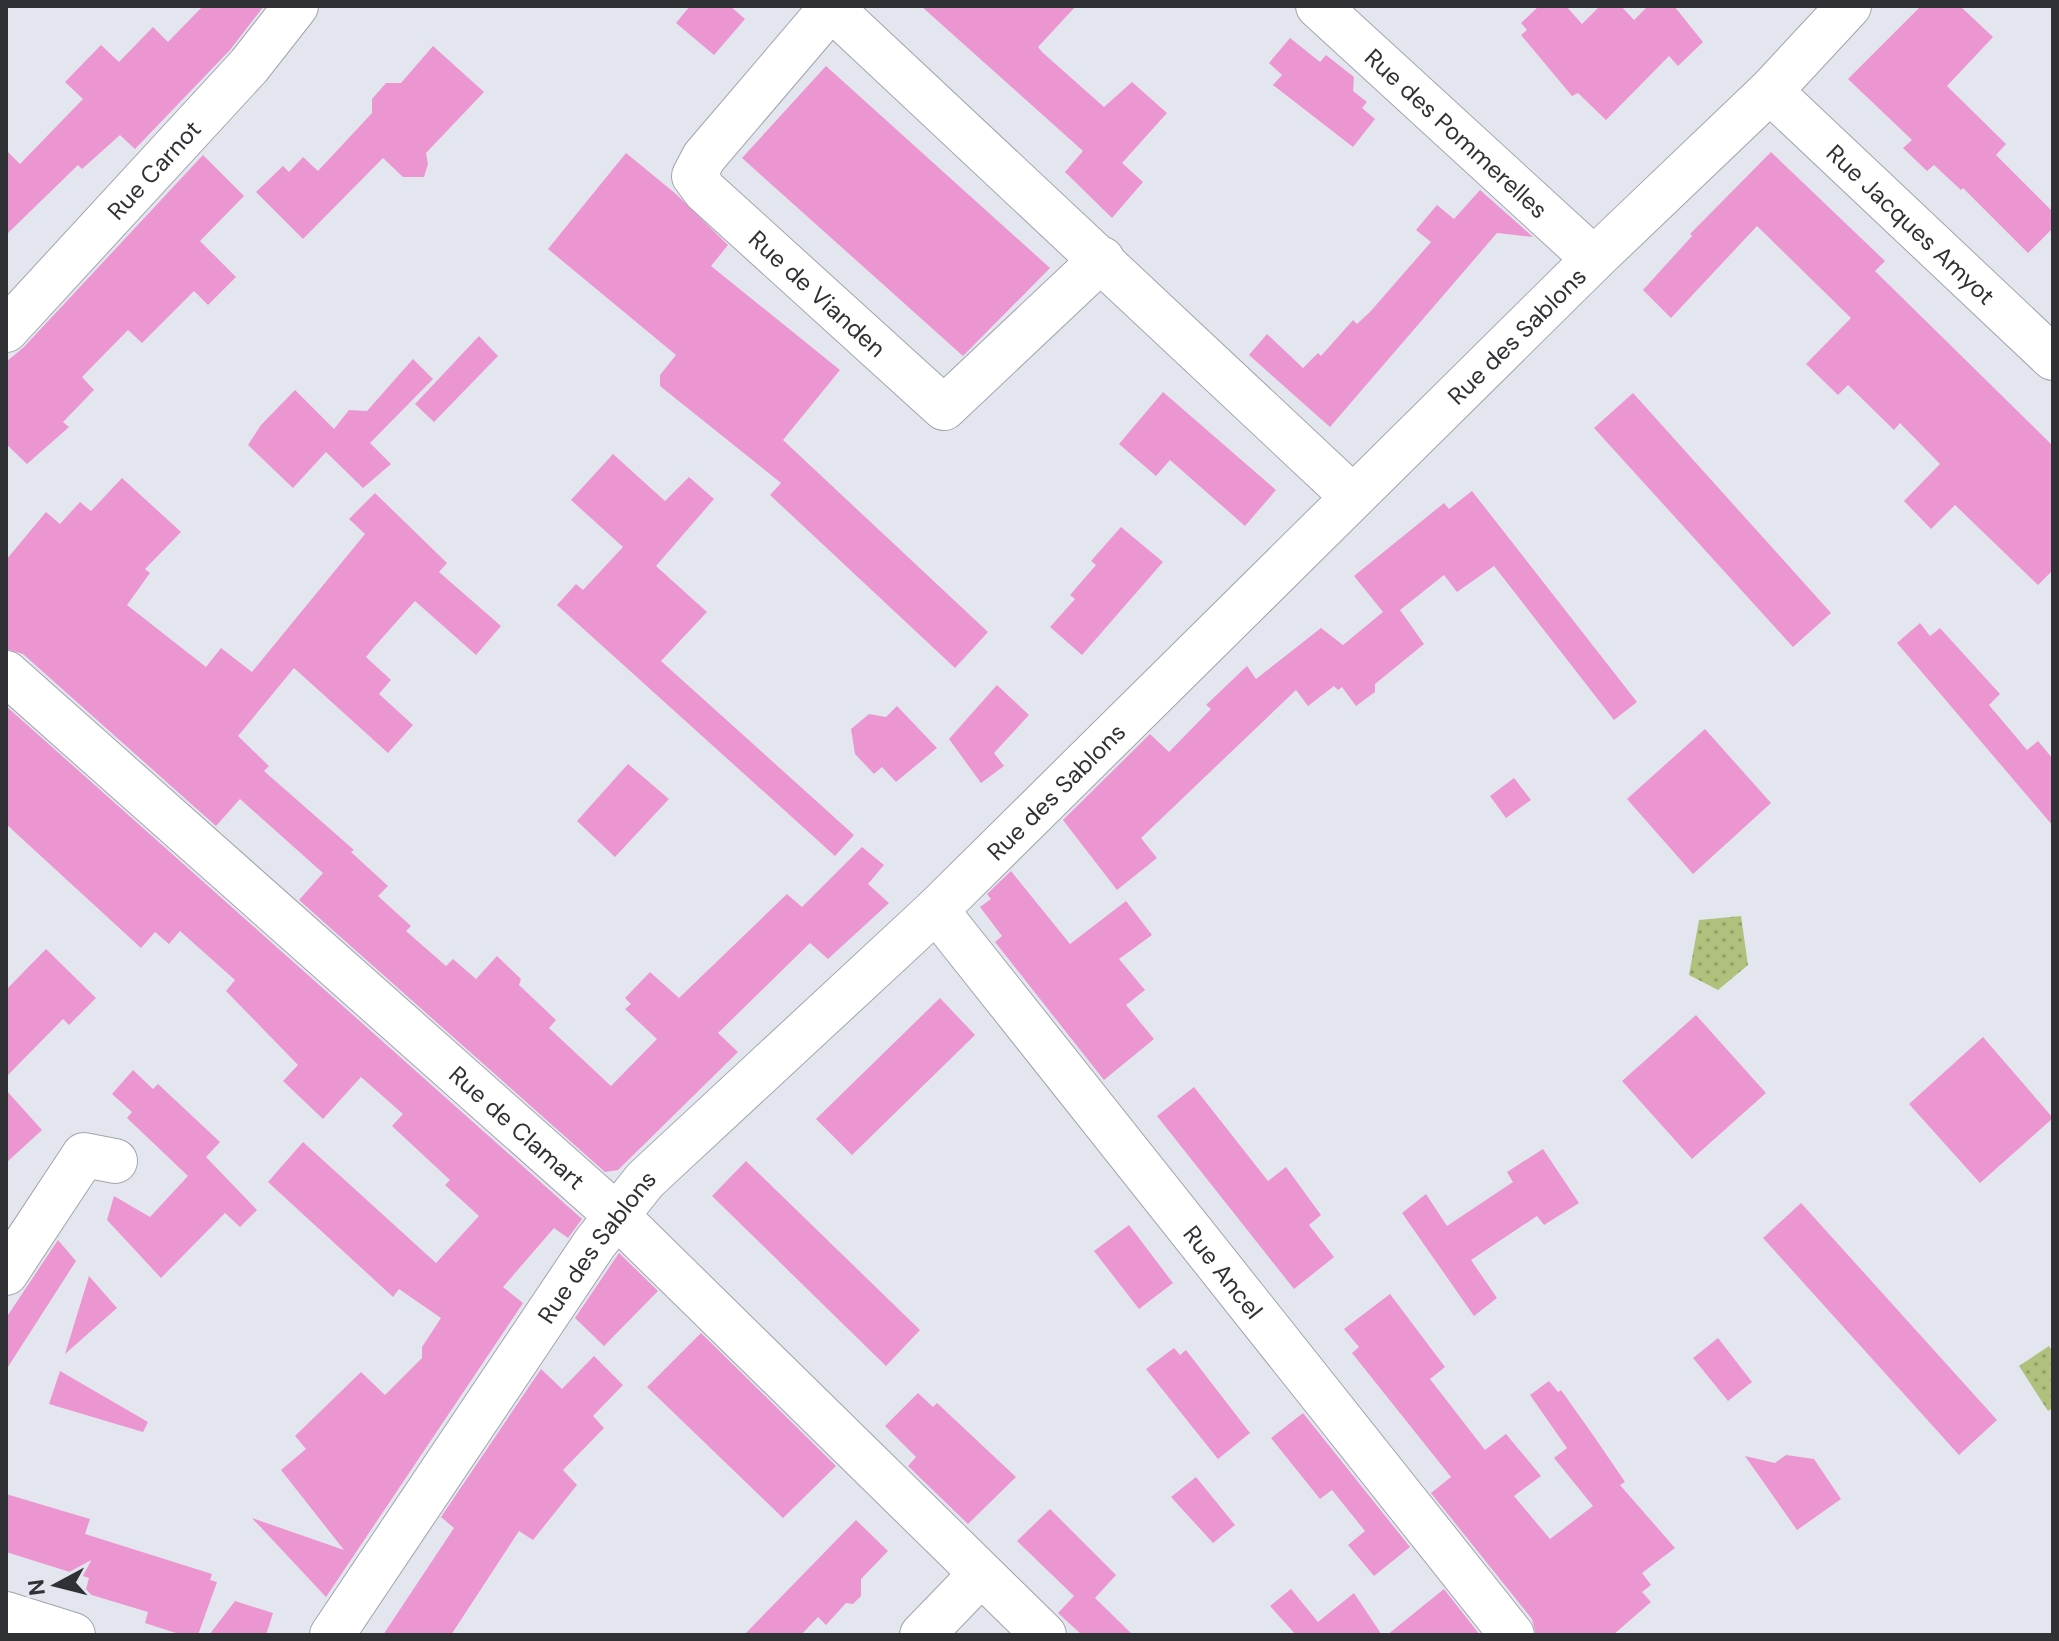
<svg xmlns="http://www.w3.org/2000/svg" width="2059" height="1641" font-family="'DM Sans',sans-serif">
  <defs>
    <pattern id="park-dots" width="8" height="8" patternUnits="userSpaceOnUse" patternTransform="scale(2)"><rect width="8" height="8" fill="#afc17c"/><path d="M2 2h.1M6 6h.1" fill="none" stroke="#8f9d66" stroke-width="1.8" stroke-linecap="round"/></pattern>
  </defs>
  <rect width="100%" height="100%" fill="#e4e6ef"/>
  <path fill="url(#park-dots)" d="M 1741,916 L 1748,965 L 1718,990 L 1689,975 L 1699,920 Z
    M 2049,1346 L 2053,1352 L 2053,1408 L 2048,1411 L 2019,1366 Z"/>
  <path fill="#eb96d1" d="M 203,6 L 264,6 L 230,50 L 135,149 L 120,135 L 82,169 L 78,165 L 6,235 L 6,150 L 20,164 L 83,99 L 65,82 L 101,45 L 119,62 L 153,27 L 168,42 Z
    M 690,6 L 730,6 L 745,19 L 714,55 L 676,23 Z
    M 921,6 L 1076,6 L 1038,47 L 1042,52 L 1104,107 L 1132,82 L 1167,113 L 1122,163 L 1143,182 L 1112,218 L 1065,172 L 1083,151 Z
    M 1539,6 L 1566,6 L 1582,24 L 1600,6 L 1621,6 L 1634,20 L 1648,6 L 1674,6 L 1703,42 L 1678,66 L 1669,56 L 1606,120 L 1578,93 L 1572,96 L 1521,35 L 1527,30 L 1521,23 Z
    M 1921,6 L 1960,6 L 1993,37 L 1947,86 L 2006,144 L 1996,155 L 2053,212 L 2053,228 L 2028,253 L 1963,188 L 1961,190 L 1934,165 L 1927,171 L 1903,148 L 1912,140 L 1848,79 Z
    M 1290,38 L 1320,62 L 1326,55 L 1354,77 L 1353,91 L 1367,102 L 1362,108 L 1375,119 L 1353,147 L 1273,85 L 1282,75 L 1269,63 Z
    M 433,46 L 484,92 L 426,153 L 428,164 L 424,177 L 403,177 L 383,158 L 303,239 L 256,192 L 283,166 L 289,172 L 303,157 L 318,171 L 372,113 L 372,99 L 386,83 L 401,83 Z
    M 826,66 L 1050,268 L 963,356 L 742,158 Z
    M 1771,152 L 1885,261 L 1875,271 L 2053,446 L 2053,570 L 2038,585 L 1955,505 L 1931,529 L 1904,501 L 1940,464 L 1900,423 L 1894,430 L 1848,385 L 1838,395 L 1806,364 L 1851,318 L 1757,226 L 1671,318 L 1643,290 L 1692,236 L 1690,234 Z
    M 626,153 L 676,194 L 728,245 L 711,266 L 840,370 L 783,440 L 988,632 L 955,668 L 770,495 L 781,483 L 660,386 L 660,375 L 676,355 L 548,249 Z
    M 203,155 L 244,196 L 200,241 L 236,277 L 208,305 L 194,291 L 142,343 L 128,330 L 82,377 L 94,390 L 63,422 L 69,427 L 27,464 L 6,444 L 6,362 L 24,347 Z
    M 1480,190 L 1533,237 L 1497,233 L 1330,427 L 1249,355 L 1267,334 L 1303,368 L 1318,353 L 1321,356 L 1353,320 L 1357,324 L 1370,312 L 1431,242 L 1416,230 L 1437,205 L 1454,219 Z
    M 479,336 L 498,356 L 434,422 L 415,404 Z
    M 413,359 L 433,379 L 370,443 L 391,464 L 363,488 L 326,452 L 293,488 L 248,445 L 261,425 L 295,390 L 334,429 L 349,410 L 367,411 Z
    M 1163,392 L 1276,490 L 1245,526 L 1170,460 L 1156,476 L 1119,444 Z
    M 1633,393 L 1831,613 L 1793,647 L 1594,428 Z
    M 613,454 L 665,501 L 689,477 L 714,499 L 656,566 L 707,612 L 661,661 L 854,835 L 835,856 L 557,605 L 576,584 L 583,590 L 623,547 L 571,500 Z
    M 122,478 L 181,532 L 145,569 L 150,573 L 127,605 L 206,667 L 221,648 L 252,672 L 365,534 L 349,519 L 375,493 L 447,563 L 439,572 L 501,626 L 476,655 L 415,601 L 375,646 L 366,657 L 391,680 L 379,694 L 413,725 L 388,753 L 294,668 L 238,736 L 269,766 L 264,771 L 354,850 L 351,852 L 388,886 L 378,896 L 411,926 L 406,931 L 446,966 L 453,959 L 476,979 L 497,956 L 521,979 L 519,985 L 556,1020 L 549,1028 L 611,1086 L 657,1039 L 625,1009 L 631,1004 L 625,998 L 650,972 L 679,998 L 787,894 L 802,907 L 862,847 L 884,865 L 868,884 L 889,903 L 828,959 L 810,943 L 718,1033 L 738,1052 L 618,1170 L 605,1172 L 299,900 L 323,873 L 240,799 L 216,826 L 23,654 L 6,649 L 6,560 L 46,512 L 60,524 L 80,502 L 91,511 Z
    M 1472,491 L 1637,702 L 1614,720 L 1494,566 L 1457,592 L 1444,575 L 1400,610 L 1424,644 L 1375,684 L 1375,692 L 1356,706 L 1342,687 L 1338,690 L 1334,686 L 1308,706 L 1296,690 L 1141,838 L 1157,858 L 1117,890 L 1063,820 L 1150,734 L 1169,752 L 1211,709 L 1206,705 L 1247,666 L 1256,679 L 1321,628 L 1343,645 L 1383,612 L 1354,576 L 1444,503 L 1449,509 Z
    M 1121,527 L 1163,562 L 1082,655 L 1050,627 L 1075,599 L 1070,595 L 1096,565 L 1091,561 Z
    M 1920,623 L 1930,636 L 1940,628 L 2000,694 L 1989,705 L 2027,750 L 2038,741 L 2053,759 L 2053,826 L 1897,643 Z
    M 997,685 L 1029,715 L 994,753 L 1004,766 L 981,783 L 949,739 Z
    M 6,706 L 582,1219 L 568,1238 L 554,1228 L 503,1287 L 523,1303 L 326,1597 L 252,1518 L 344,1550 L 281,1470 L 306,1449 L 295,1436 L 361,1372 L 385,1395 L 422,1358 L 422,1347 L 441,1318 L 399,1289 L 393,1297 L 268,1182 L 303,1142 L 436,1263 L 479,1216 L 445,1185 L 450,1180 L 392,1126 L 403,1114 L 361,1077 L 323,1119 L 283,1081 L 298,1065 L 226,991 L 235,980 L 180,931 L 169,944 L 155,932 L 141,948 L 6,824 Z
    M 897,706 L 937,748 L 896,782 L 882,767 L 874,774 L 855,754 L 851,729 L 869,714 L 886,717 Z
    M 1705,729 L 1771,803 L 1693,874 L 1627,799 Z
    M 628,764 L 669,799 L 615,857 L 577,821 Z
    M 1514,778 L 1531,800 L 1506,818 L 1490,796 Z
    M 1011,871 L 1070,944 L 1126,901 L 1152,935 L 1119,959 L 1145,990 L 1126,1005 L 1154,1039 L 1104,1080 L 995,942 L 1002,936 L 980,907 L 991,899 L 987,894 Z
    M 46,949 L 96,998 L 69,1025 L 63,1019 L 6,1077 L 6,990 Z
    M 940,998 L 975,1035 L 852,1155 L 816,1119 Z
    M 1696,1015 L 1766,1093 L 1692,1159 L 1622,1081 Z
    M 1983,1037 L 2053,1118 L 1980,1183 L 1909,1104 Z
    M 133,1070 L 153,1089 L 158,1084 L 220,1142 L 206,1157 L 257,1210 L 240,1227 L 225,1213 L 161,1278 L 107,1220 L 114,1196 L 150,1217 L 188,1176 L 127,1118 L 132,1112 L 112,1094 Z
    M 1194,1087 L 1268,1181 L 1286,1167 L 1321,1215 L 1309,1225 L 1334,1257 L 1294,1289 L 1157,1116 Z
    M 6,1090 L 42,1130 L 6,1163 Z
    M 1543,1149 L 1579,1203 L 1544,1225 L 1537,1216 L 1471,1260 L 1497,1298 L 1474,1316 L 1402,1213 L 1426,1194 L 1447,1226 L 1513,1182 L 1507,1172 Z
    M 746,1161 L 920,1330 L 886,1366 L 712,1196 Z
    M 1801,1203 L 1997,1420 L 1959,1455 L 1763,1238 Z
    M 1129,1225 L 1173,1283 L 1139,1309 L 1094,1251 Z
    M 58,1240 L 76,1261 L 6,1370 L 6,1318 Z
    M 619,1253 L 658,1291 L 604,1346 L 575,1318 Z
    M 89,1276 L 117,1308 L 65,1354 Z
    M 1390,1294 L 1445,1367 L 1430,1379 L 1485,1450 L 1506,1434 L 1541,1476 L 1514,1496 L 1550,1539 L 1593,1506 L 1554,1458 L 1567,1448 L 1530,1395 L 1549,1381 L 1558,1392 L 1561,1390 L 1593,1435 L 1625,1482 L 1620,1485 L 1675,1548 L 1642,1573 L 1651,1585 L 1642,1592 L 1651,1602 L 1613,1635 L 1536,1635 L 1532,1619 L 1431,1493 L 1451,1477 L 1352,1353 L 1359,1347 L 1344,1329 Z
    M 701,1333 L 836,1466 L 783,1518 L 647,1387 Z
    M 1718,1338 L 1752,1382 L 1728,1401 L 1693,1358 Z
    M 1174,1348 L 1180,1355 L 1186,1350 L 1250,1433 L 1218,1459 L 1146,1369 Z
    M 594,1356 L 623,1385 L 593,1416 L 604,1428 L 563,1470 L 577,1485 L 533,1540 L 519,1531 L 451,1635 L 383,1635 L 454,1528 L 441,1517 L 541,1369 L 562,1389 Z
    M 60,1371 L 148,1422 L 143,1432 L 49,1404 Z
    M 918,1393 L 933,1407 L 937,1403 L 1016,1477 L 968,1524 L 908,1466 L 916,1457 L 885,1426 Z
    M 1303,1413 L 1410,1547 L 1374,1576 L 1348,1545 L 1365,1531 L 1332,1490 L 1320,1499 L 1271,1438 Z
    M 1786,1455 L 1814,1459 L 1841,1499 L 1797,1530 L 1745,1456 L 1775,1463 Z
    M 1196,1477 L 1235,1525 L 1213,1543 L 1171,1497 Z
    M 6,1494 L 90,1519 L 85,1534 L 212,1574 L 210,1580 L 217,1582 L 198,1635 L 182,1635 L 145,1623 L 148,1612 L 85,1593 L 89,1578 L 6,1552 Z
    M 1050,1509 L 1116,1575 L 1095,1598 L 1133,1635 L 1082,1635 L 1058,1613 L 1074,1596 L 1017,1541 Z
    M 856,1520 L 888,1551 L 861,1579 L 861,1596 L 853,1604 L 846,1603 L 826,1625 L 818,1617 L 801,1635 L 744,1635 Z
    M 1291,1589 L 1318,1622 L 1354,1593 L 1382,1635 L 1296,1635 L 1270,1606 Z
    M 1444,1589 L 1480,1635 L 1387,1635 Z
    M 235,1601 L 273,1613 L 266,1635 L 209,1635 Z"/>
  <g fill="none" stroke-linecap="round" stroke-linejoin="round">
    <defs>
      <g id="minor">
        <path d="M 829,6 L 1353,497"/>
        <path id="s1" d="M 1318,6 L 1594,259"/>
        <path id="s2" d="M 831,8 L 704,157 L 694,176 L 705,191 L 944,408 L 1102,259"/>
        <path id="s3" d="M 1770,91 L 2053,358"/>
        <path id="s4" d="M 6,330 L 249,66 L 296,6"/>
        <path id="s5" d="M 6,673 L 615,1214 L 1044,1635"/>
        <path id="s6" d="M 936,910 L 1512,1635"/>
        <path d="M 6,1273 L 84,1155 L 115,1161"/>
        <path d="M 6,1614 L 73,1635"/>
        <path id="s7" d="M 332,1635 L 595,1243 L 645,1180 L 936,910 L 1594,259 L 1770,91 L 1849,6"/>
        <path d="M 922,1635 L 981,1574"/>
      </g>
    </defs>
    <use href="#minor" stroke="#a2a4ad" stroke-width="46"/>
    <use href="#minor" stroke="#fff" stroke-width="44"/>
  </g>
  <g text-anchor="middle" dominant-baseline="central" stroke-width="8" stroke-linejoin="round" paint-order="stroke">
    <g font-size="24" fill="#303134" stroke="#e4e6ef">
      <text stroke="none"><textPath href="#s1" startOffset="188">Rue des Pommerelles</textPath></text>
      <text stroke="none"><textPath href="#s4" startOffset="218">Rue Carnot</textPath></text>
      <text stroke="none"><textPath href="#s3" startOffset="194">Rue Jacques Amyot</textPath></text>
      <text stroke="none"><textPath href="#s2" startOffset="388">Rue de Vianden</textPath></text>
      <text stroke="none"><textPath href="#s7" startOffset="1766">Rue des Sablons</textPath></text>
      <text stroke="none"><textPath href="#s7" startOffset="1118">Rue des Sablons</textPath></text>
      <text stroke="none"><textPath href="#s5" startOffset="684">Rue de Clamart</textPath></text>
      <text stroke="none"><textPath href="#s7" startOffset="470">Rue des Sablons</textPath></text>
      <text stroke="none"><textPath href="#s6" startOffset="462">Rue Ancel</textPath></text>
    </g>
  </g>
  <rect width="2059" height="1641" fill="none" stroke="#303134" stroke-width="16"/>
  <g transform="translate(56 1585) rotate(263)" stroke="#e4e6ef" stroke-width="6" paint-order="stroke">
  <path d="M0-6L14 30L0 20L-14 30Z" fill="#303134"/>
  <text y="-12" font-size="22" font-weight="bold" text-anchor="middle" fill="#303134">N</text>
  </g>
</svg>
